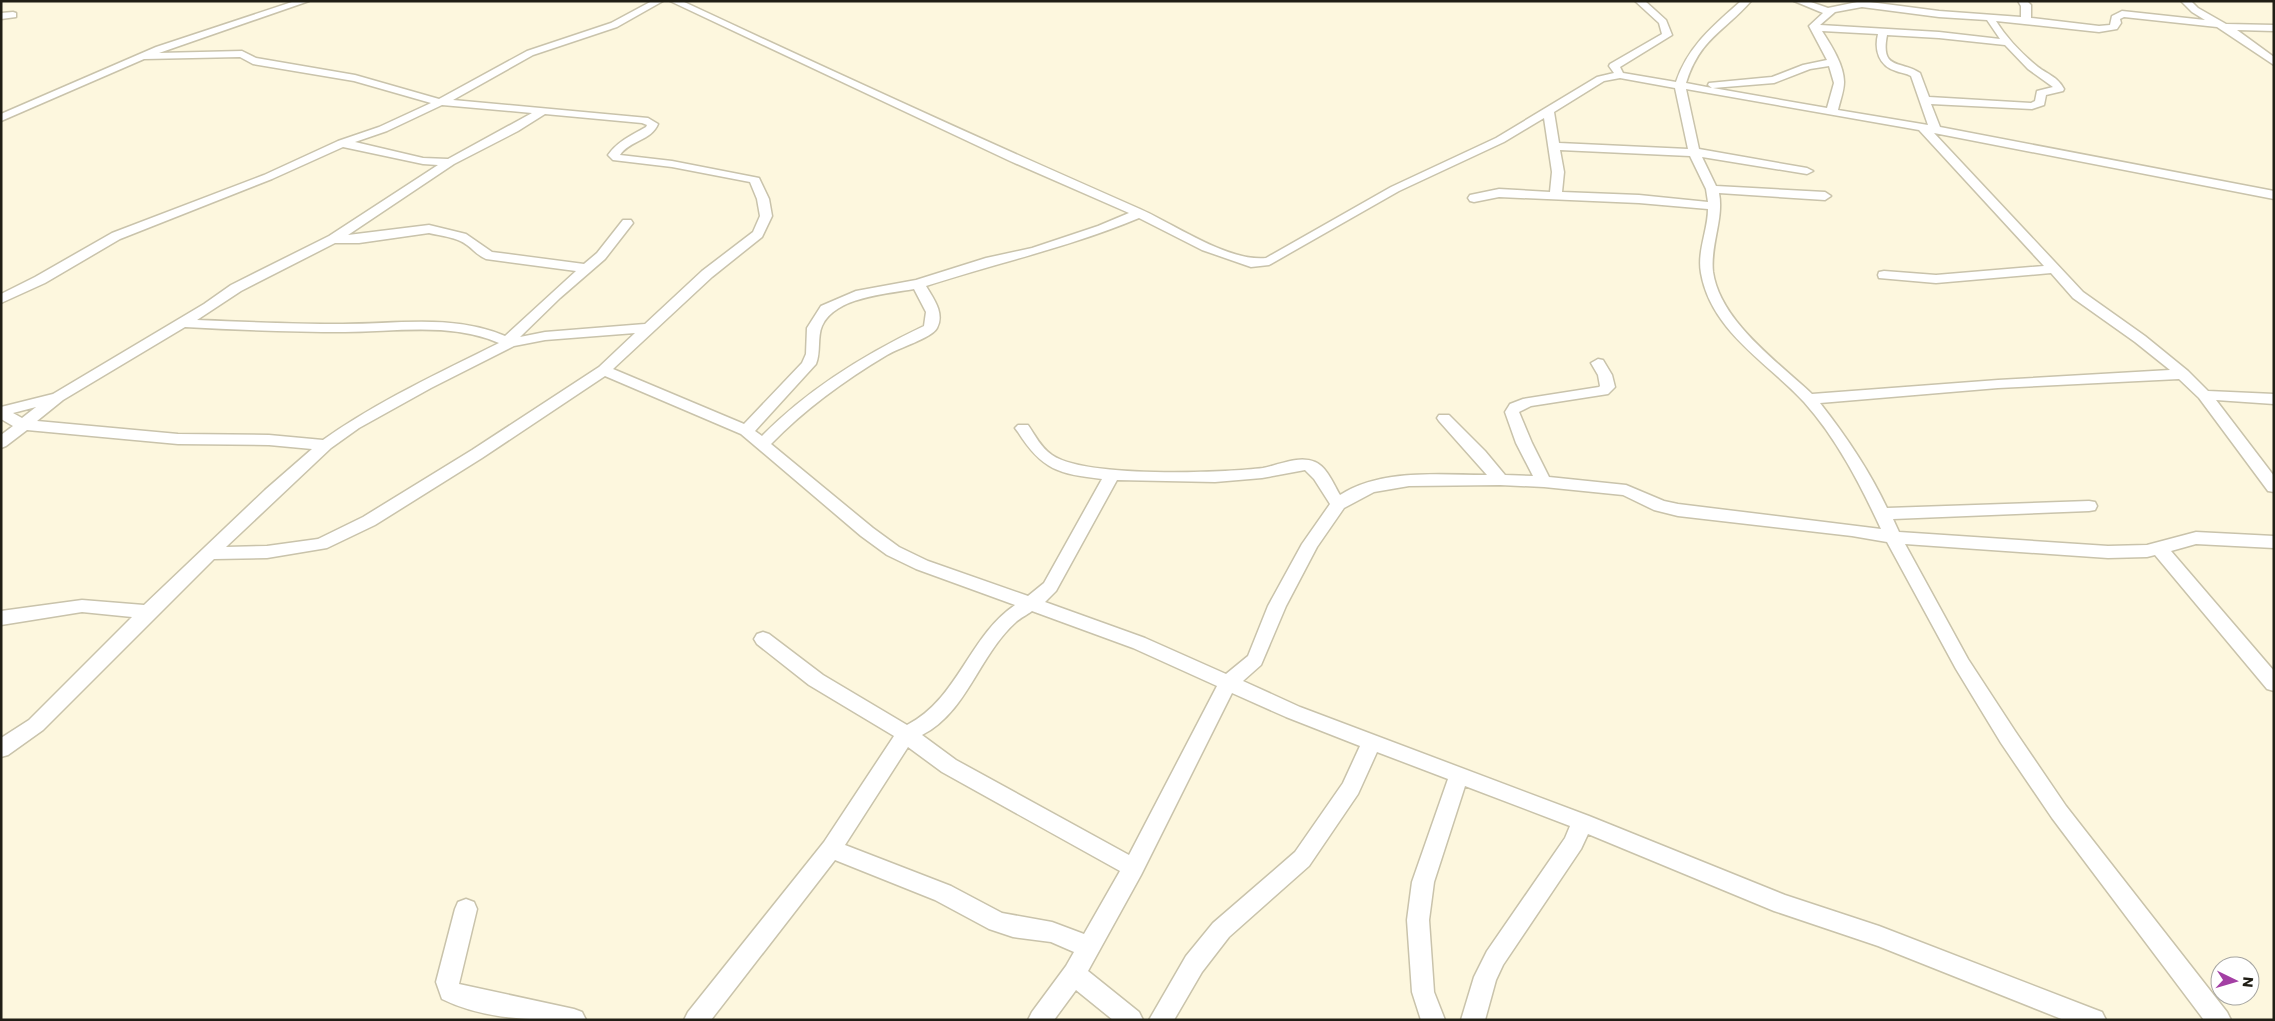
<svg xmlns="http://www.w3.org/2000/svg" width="2275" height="1021" font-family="Poppins,sans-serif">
  <rect width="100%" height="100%" fill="#fdf7de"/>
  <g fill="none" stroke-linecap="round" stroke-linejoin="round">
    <defs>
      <path id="minor" d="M 295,1 L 309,1 L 159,53 L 242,51 L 256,58 L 355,75 L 439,99 L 527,51 L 611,23 L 652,1 L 663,1 L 617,27 L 533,55 L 453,100 L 648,118 L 658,124 C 652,140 629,141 620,155 L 672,161 L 759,178 L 769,199 L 772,216 L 762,237 L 712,277 L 613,369 L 744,424 L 802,363 L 806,354 L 807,328 L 821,306 L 856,291 L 916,280 L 986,258 L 1032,248 L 1098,226 L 1129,213 L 1010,161 L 670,1 L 682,1 C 834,72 987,142 1140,209 C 1176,225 1228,262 1266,258 L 1391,187 L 1496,138 L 1597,77 L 1614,73 L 1609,66 L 1610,64 L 1662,34 L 1659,23 L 1635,1 L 1645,1 L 1666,20 L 1672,35 L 1620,67 L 1623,73 L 1676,82 C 1688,46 1714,25 1741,1 L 1751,1 C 1724,32 1700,38 1686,83 L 1712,88 L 1708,85 L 1709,83 L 1772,77 L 1803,65 L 1827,60 L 1809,26 L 1823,13 L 1794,1 L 1808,1 L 1828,8 L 1862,1 L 1939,11 L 2021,17 L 2021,6 L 2018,1 L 2027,1 L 2031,5 L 2031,18 L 2099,26 L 2110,25 L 2112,16 L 2122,11 L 2205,20 L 2192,12 L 2181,1 L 2191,1 L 2198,8 L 2226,24 L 2274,25 L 2274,31 L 2237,30 L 2274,57 L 2274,65 L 2217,27 L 2124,17 L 2120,19 L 2121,23 L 2117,29 L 2099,32 L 1996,21 C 2006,37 2023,55 2038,67 C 2047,74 2058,77 2064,89 L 2063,91 L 2046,95 L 2044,105 L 2032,109 L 1931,104 L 1940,127 L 2274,191 L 2274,199 L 1934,133 L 2083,292 L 2145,336 L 2188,371 L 2208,391 L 2274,394 L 2274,404 L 2216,400 L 2274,476 L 2274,492 L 2268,491 L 2199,398 L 2179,379 L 1998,388 L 1820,403 C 1846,436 1869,470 1887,508 L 2089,501 L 2095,502 L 2097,506 L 2095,510 L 2089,511 L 1893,519 L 1899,532 L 2108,546 L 2147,545 L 2196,532 L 2274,536 L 2274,548 L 2196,544 L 2171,551 L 2274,671 L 2274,691 L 2267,689 L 2155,555 L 2147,557 L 2108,558 L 1905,544 L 1968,659 L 2015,731 L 2066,806 L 2227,1012 L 2231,1020 L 2204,1020 L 2052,818 L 2001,743 L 1956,669 L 1887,542 L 1852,536 L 1678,516 L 1654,510 L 1623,495 L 1544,487 L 1500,485 L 1409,486 L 1374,492 L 1344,508 L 1317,547 L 1286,606 L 1261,665 L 1243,681 L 1300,707 L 1589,816 L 1785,895 L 1879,926 L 2094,1009 L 2102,1012 L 2106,1020 L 2064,1020 L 1878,946 L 1774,911 L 1588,834 L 1581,849 L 1503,965 L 1496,980 L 1485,1020 L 1461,1020 L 1474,977 L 1487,951 L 1565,838 L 1570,826 L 1465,786 L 1434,882 L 1429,920 L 1434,992 L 1445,1020 L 1421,1020 L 1412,992 L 1407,920 L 1412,882 L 1448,779 L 1377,752 L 1358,794 L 1309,866 L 1229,937 L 1202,972 L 1174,1020 L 1149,1020 L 1186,956 L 1213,923 L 1295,852 L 1343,783 L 1360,746 L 1286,717 L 1232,693 L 1141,875 L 1088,971 L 1139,1012 L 1143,1020 L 1113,1020 L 1076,990 L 1054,1020 L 1028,1020 L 1032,1012 L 1066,966 L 1074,952 L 1051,942 L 1013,937 L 989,929 L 935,900 L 835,860 L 711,1020 L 684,1020 L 688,1012 L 824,842 L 894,736 L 809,685 L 757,644 L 754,639 L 757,634 L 763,632 L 769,634 L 823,675 L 907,725 C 958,699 969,636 1015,605 L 916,569 L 887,555 L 861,536 L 741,434 L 605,376 L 482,458 L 375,525 L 327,548 L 267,558 L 214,559 L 43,730 L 8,755 L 1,757 L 1,738 L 29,720 L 132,617 L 82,612 L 1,625 L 1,611 L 82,600 L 144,605 L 265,490 L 312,449 L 269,445 L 178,444 L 27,430 L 6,446 L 1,448 L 1,435 L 13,426 L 1,419 L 1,407 L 53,394 L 204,304 L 231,285 L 329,236 L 438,165 L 423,164 L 343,147 L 272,179 L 120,239 L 45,283 L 1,303 L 1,294 L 35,277 L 112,233 L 264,175 L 338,141 L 379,127 L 431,103 L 354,81 L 253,64 L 240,57 L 144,59 L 1,121 L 1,114 L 156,47 ZM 1862,7 L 1939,17 L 1987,20 L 2000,39 L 1939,32 L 1820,25 L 1835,12 ZM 1822,31 L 1878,34 C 1874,50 1879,66 1896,71 C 1901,73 1906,73 1911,76 L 1928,125 L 1838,110 C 1840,101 1844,91 1844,82 C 1844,65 1831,45 1822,31 ZM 1887,35 L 1939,38 L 2005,45 L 2028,69 L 2053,87 L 2037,91 L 2035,101 L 2031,103 L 1929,97 L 1920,73 C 1901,60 1880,71 1887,35 ZM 1829,66 L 1834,83 L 1827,108 L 1713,88 L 1774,83 L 1810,69 ZM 1620,78 L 1675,88 L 1688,149 L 1559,143 L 1554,112 L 1604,81 ZM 1686,89 L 1919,130 L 2044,266 L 1936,275 L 1884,271 L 1879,272 L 1878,275 L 1879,278 L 1936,283 L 2051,273 L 2073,298 L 2135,342 L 2170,370 L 1998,380 L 1812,394 C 1778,362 1720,321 1713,272 C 1710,245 1724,219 1719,193 L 1825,200 L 1831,196 L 1825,192 L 1716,186 L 1702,157 L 1807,174 L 1813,171 L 1807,168 L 1699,149 ZM 442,105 L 532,113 L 448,159 L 423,158 L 355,142 L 387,131 ZM 545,114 L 642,123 L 647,125 L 646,127 C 632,135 618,141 608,155 L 613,160 L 672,167 L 750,182 L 757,199 L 760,216 L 753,232 L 702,271 L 645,324 L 545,332 L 520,337 L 560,298 L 605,259 L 633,223 L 631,220 L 623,220 L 597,253 L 584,264 L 492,252 L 466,234 L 429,225 L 348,235 L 454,164 L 518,131 ZM 1544,118 L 1552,172 L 1550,192 L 1499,189 L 1470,195 L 1468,198 L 1470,201 L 1474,202 L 1499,197 L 1639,203 L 1708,209 C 1708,230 1697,251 1701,273 C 1711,331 1767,362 1804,402 C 1837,439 1860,484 1881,529 L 1678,504 L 1664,501 L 1626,485 L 1549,477 L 1532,443 L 1519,412 L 1531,406 L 1608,394 L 1615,387 L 1612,375 L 1603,360 L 1598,359 L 1591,363 L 1598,375 L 1600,386 L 1599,387 L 1523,399 L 1510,404 L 1505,412 L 1516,443 L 1533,476 L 1505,475 L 1485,451 L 1449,415 L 1439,415 L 1437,418 L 1439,421 L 1487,475 C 1440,475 1382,468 1340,495 C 1334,485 1327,467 1315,462 C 1299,455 1279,465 1263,468 C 1220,473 1085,478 1052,455 C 1041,448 1035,435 1028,425 L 1018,425 L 1015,428 L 1018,432 C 1042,470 1059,474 1102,479 L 1044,583 L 1028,596 L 928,561 L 899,547 L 873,528 L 771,444 C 805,409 845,380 887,355 C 898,348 932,338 937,328 C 945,313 933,298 926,286 C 997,263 1070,247 1139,218 L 1202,250 L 1251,267 L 1269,265 L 1399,191 L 1504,142 ZM 1560,150 L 1690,156 L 1706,189 L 1708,202 L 1639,195 L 1562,192 L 1564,172 ZM 429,233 C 441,236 457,237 467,245 C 474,250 477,255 486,259 L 576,271 L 505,336 C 454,314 397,324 343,324 C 294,324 246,322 197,320 L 241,291 L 335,243 L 359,243 ZM 914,289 L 926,312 L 924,326 C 865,354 808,389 762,436 L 755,431 L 816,364 C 821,352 817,337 822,326 C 835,297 886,294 914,289 ZM 185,327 C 238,330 291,332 345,332 C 396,332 450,322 499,343 C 439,373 378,401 323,440 L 269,435 L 178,434 L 37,421 L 63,400 ZM 635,333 L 599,367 L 472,450 L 363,517 L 318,539 L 267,546 L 226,547 L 331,448 L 359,428 L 431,388 L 514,346 L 545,340 ZM 36,407 L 22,418 L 13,413 ZM 1305,470 L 1314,479 L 1330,504 L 1302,544 L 1268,606 L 1248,656 L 1226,674 L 1145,638 L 1045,602 L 1056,591 L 1117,480 L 1215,482 L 1262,478 ZM 1032,611 L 1133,648 L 1217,686 L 1129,855 L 956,760 L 922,735 C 968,711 978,656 1016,622 C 1020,618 1027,615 1032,611 ZM 908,747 L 942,772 L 1120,871 L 1084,934 L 1052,922 L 1002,913 L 951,886 L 845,845 Z
        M 13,12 L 16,13 L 16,17 L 1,19 L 1,13 Z
        M 466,899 L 474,902 L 477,909 L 459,984 L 574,1009 L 582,1012 L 586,1020 C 537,1020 486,1021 442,999 L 436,982 L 455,909 L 458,902 Z"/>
    </defs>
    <use href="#minor" stroke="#c9c3ab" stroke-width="3"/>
    <use href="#minor" fill="#fff" fill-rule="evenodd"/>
  </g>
  <rect width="2275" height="1021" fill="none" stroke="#201e15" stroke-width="5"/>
  <g transform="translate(2235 981) rotate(95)"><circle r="24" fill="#ffffff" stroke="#a6a5a1"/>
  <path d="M0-4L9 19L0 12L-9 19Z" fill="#a33fa4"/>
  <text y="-8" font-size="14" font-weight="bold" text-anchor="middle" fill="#201e15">N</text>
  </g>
</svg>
